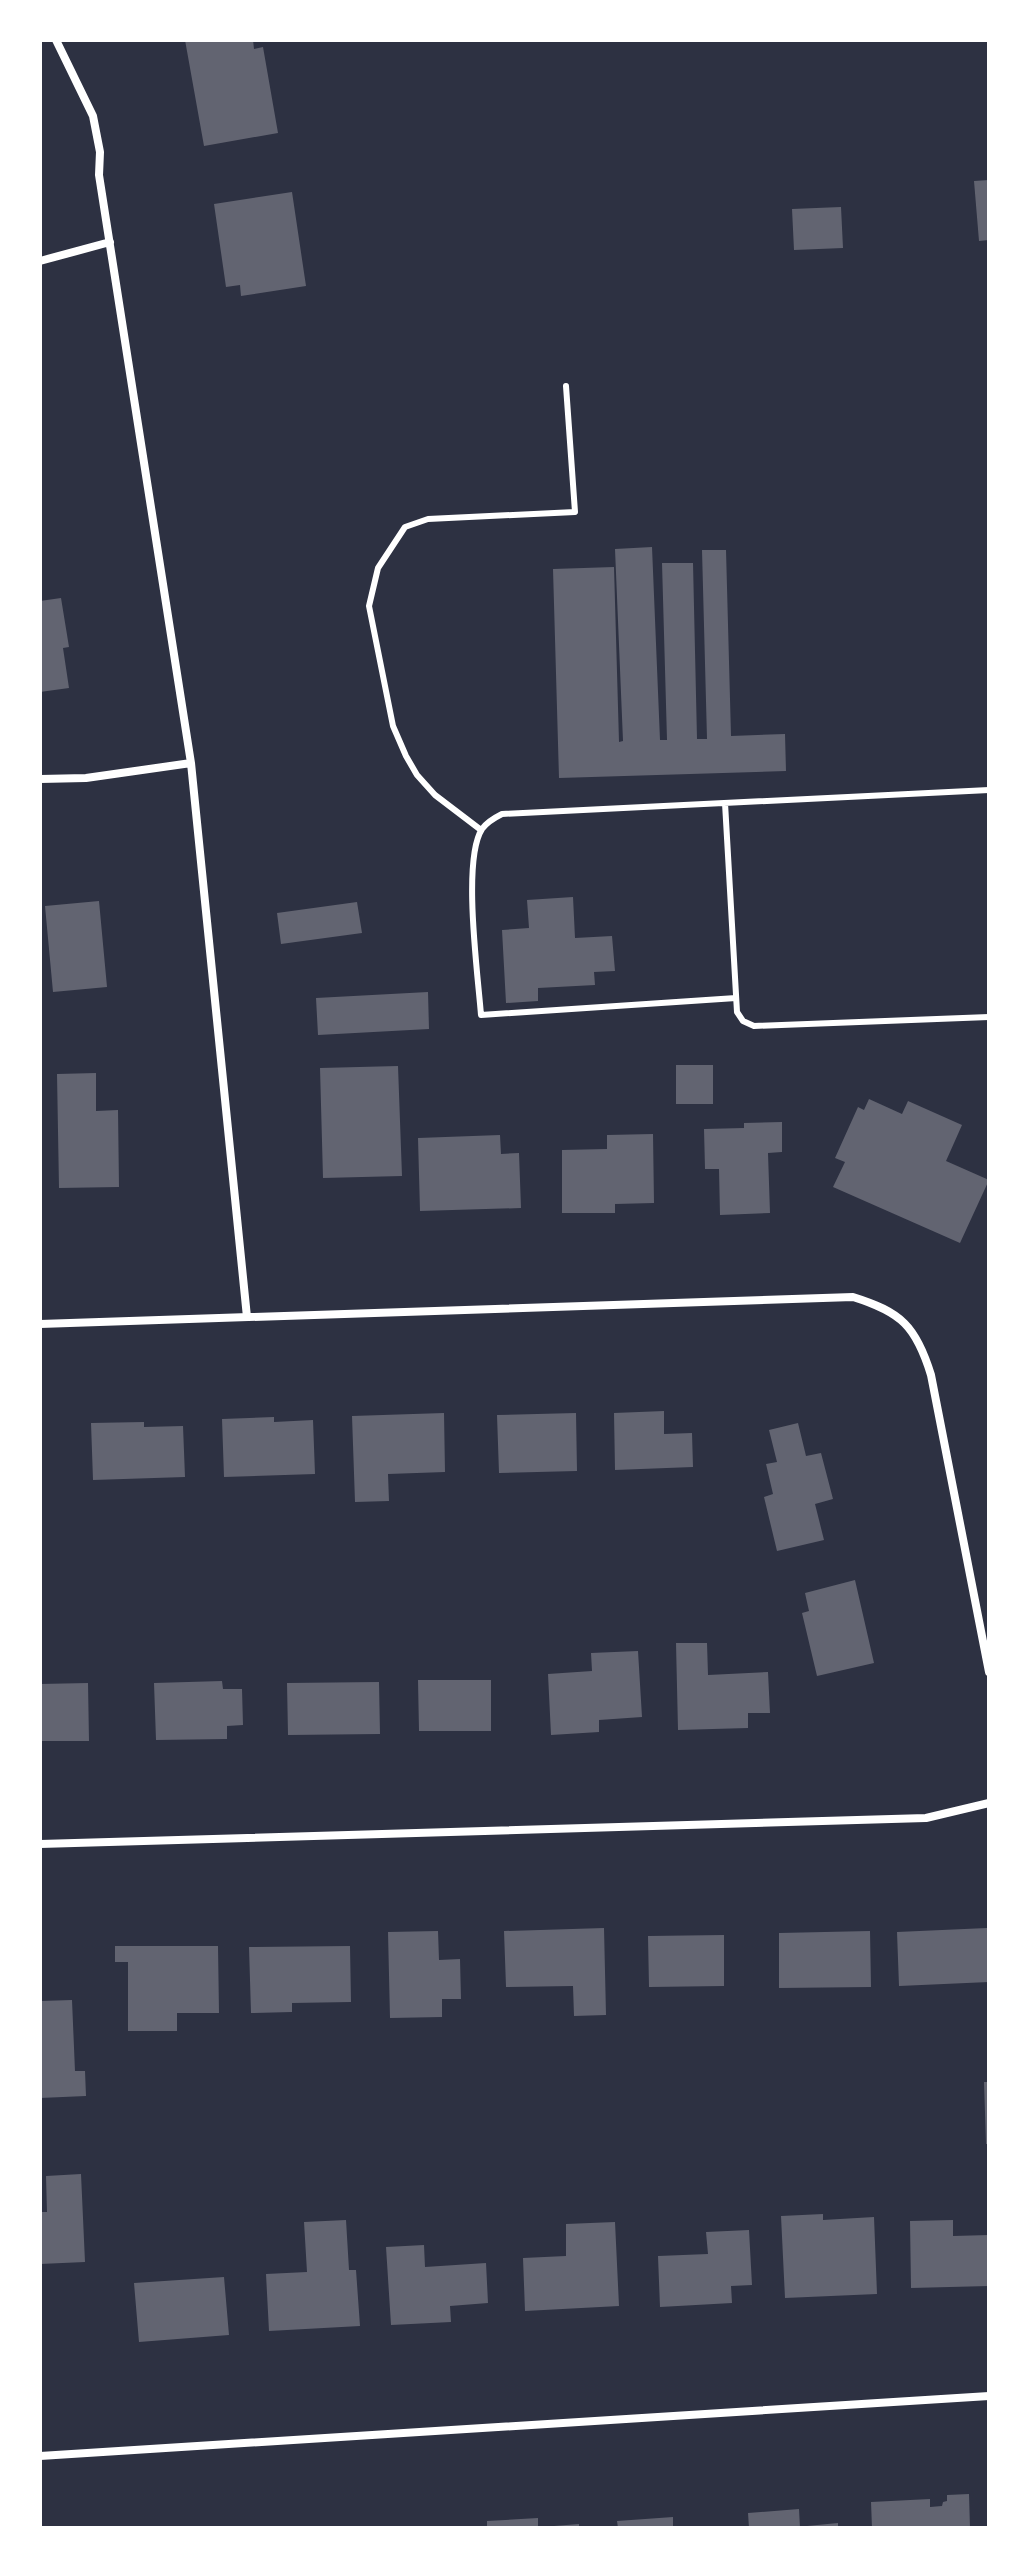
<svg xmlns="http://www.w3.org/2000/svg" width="1029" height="2568" font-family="Manrope,sans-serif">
  <rect width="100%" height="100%" fill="#2d3142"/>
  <path fill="#626471" d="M 185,40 L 253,40 L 254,49 L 263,47 L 278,133 L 204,146 Z
    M 989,180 L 989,240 L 979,241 L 974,181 Z
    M 292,192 L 306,286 L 241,296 L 240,285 L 226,287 L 214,204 Z
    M 841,207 L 843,248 L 794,250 L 792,209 Z
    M 652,547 L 660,740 L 667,740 L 662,563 L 693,563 L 697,739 L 707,739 L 702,550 L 726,550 L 731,736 L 785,734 L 786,771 L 559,778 L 553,569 L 614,567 L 619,742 L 623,741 L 615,549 Z
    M 61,598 L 69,647 L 63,648 L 69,688 L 40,692 L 40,601 Z
    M 573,897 L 575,938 L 612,936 L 615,971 L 594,972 L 595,985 L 538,988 L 538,1001 L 506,1003 L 502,930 L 529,928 L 527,900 Z
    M 99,901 L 107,987 L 53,992 L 45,906 Z
    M 357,902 L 362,933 L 281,944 L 277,913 Z
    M 428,992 L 429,1029 L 318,1035 L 316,998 Z
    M 676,1065 L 713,1065 L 713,1104 L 676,1104 Z
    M 398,1066 L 402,1176 L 323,1178 L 320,1068 Z
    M 96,1073 L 96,1111 L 118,1110 L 119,1187 L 59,1188 L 57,1074 Z
    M 869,1099 L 902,1114 L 908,1101 L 962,1125 L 946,1161 L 989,1180 L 960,1243 L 833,1187 L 845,1162 L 835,1158 L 858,1107 L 864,1110 Z
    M 782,1122 L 782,1152 L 768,1153 L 770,1213 L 720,1215 L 719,1169 L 705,1169 L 704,1129 L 744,1128 L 744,1123 Z
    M 653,1134 L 654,1203 L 615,1204 L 615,1213 L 562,1213 L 562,1150 L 607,1149 L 607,1135 Z
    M 500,1135 L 501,1154 L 519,1153 L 521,1208 L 420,1211 L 418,1138 Z
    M 664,1411 L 664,1434 L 692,1433 L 693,1467 L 615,1470 L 614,1413 Z
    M 444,1413 L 445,1472 L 388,1474 L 389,1501 L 355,1502 L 352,1416 Z
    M 576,1413 L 577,1471 L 499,1473 L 497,1415 Z
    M 274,1417 L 274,1422 L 313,1420 L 315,1474 L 224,1477 L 222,1419 Z
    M 144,1422 L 144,1427 L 183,1426 L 185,1477 L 93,1480 L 91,1423 Z
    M 798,1423 L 806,1456 L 821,1453 L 833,1499 L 815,1504 L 824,1540 L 777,1551 L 764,1497 L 773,1494 L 766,1464 L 777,1462 L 769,1430 Z
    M 855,1580 L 874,1663 L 817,1676 L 802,1613 L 809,1611 L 805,1593 Z
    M 676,1643 L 707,1643 L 708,1675 L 768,1672 L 770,1713 L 748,1713 L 748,1728 L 678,1730 Z
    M 638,1651 L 642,1717 L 599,1720 L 599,1732 L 551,1735 L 548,1674 L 592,1671 L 591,1653 Z
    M 418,1680 L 491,1680 L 491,1731 L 419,1731 Z
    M 222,1681 L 223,1689 L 242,1689 L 243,1725 L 227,1726 L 227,1739 L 156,1740 L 154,1683 Z
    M 379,1682 L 380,1734 L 288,1735 L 287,1683 Z
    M 88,1683 L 89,1741 L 40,1741 L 40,1684 Z
    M 604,1928 L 606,2015 L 574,2016 L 573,1986 L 506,1987 L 504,1931 Z
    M 987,1928 L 989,1982 L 899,1986 L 897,1932 Z
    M 438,1931 L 439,1960 L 460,1959 L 461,1999 L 442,1999 L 442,2017 L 390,2018 L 388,1932 Z
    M 870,1931 L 871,1987 L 779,1988 L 779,1933 Z
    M 724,1935 L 724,1986 L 649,1987 L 648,1936 Z
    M 115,1946 L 218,1946 L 219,2013 L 177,2013 L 177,2031 L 128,2031 L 128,1962 L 115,1962 Z
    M 350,1946 L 351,2002 L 292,2003 L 292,2012 L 251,2013 L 249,1947 Z
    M 72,2000 L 75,2071 L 85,2071 L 86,2096 L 40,2098 L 40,2001 Z
    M 984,2082 L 989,2082 L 989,2144 L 986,2144 Z
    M 81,2174 L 85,2262 L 40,2264 L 40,2212 L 47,2212 L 46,2176 Z
    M 823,2214 L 823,2220 L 874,2217 L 877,2294 L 785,2298 L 781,2216 Z
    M 346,2220 L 349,2270 L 356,2270 L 360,2326 L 269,2331 L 266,2274 L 307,2272 L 304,2222 Z
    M 953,2220 L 953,2236 L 989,2235 L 989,2286 L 911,2288 L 910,2221 Z
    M 615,2222 L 619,2306 L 525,2311 L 523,2258 L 566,2256 L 566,2224 Z
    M 749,2230 L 752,2285 L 731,2286 L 732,2303 L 660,2307 L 658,2256 L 708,2254 L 706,2232 Z
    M 424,2245 L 425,2267 L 486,2263 L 488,2303 L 450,2306 L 451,2322 L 391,2325 L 386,2247 Z
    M 224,2277 L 229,2335 L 139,2342 L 134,2283 Z
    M 969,2494 L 970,2528 L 872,2528 L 871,2502 L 930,2499 L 930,2507 L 942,2506 L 943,2502 L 947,2501 L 947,2495 Z
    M 799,2509 L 800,2528 L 749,2528 L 748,2513 Z
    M 673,2517 L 673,2528 L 618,2528 L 617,2521 Z
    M 538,2518 L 538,2528 L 487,2528 L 487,2521 Z
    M 838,2523 L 838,2528 L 807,2528 L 807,2526 Z
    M 579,2524 L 579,2528 L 555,2528 L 554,2526 Z"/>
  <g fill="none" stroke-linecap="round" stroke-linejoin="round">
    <path stroke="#fff" stroke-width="6" d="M 725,803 L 737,1012 L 743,1021 L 754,1026 L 989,1017
      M 481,830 L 435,795 L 417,775 L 406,756 L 393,726 L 369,606 L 378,568 L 405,527 L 428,519 L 575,512 L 566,386
      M 736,998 L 481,1015 C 478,975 462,860 482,829 C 487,822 494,818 502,814 L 989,790"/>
    <path stroke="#fff" stroke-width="8" d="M 56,40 L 93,116 L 100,152 L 99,175 L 191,763 L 247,1317
      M 40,261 L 110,242
      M 40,779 L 86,778 L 191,763
      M 40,1324 L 853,1297 C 901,1312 916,1326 931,1375 L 989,1672
      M 40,1844 L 926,1818 L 989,1803
      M 40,2456 L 989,2396"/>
  </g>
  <rect width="1029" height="2568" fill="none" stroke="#ffffff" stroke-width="84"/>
</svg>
